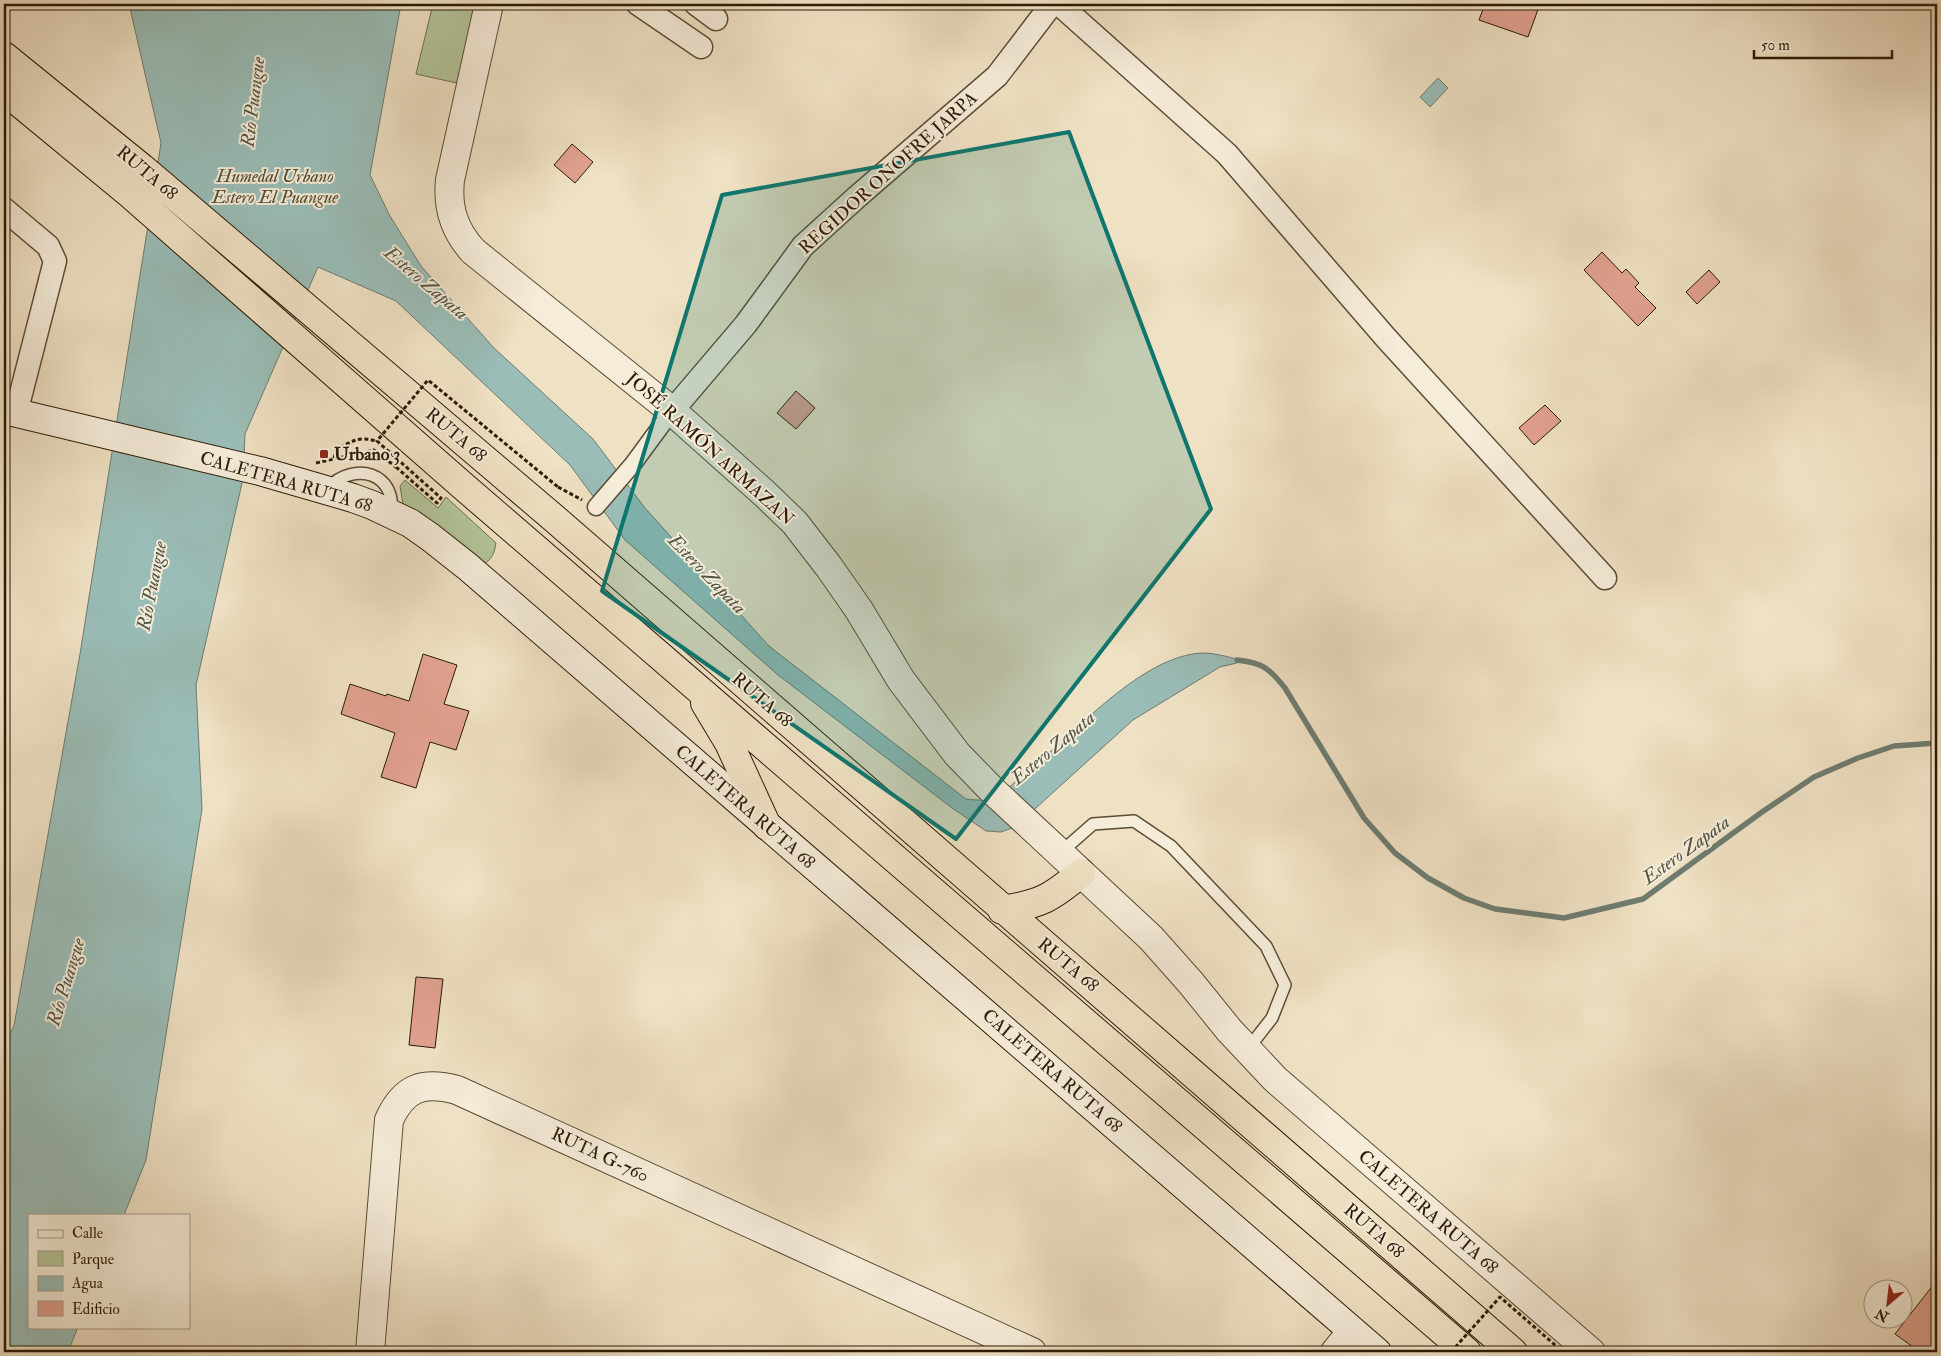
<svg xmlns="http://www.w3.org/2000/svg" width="1941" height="1356" font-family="'IM FELL Double Pica',serif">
  <rect width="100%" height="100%" fill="#efe1c4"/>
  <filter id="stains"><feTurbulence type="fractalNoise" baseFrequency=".004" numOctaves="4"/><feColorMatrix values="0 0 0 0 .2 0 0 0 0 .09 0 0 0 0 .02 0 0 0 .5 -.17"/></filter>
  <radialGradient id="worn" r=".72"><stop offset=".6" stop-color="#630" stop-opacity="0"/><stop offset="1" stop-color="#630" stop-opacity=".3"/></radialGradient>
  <path fill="#b3c499" stroke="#6f7050" d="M 433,4 L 480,4 L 461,84 L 416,74 Z
    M 405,480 L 438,508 L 446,497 L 496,543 C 494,555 491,561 480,566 L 403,504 L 400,486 Z"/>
  <path fill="#9abdb7" stroke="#6e7c70" d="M 129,4 L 401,4 L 370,175 L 390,216 L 421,266 L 494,348 L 593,439 L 645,508 L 769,646 L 966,799 C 975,800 984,801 992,798 C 1003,795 1014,782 1023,775 C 1071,738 1140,655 1203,653 C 1216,653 1232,658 1245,661 L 1220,667 L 1133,720 L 1015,827 L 1001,832 L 986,831 L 952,808 L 778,675 L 625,540 L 570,465 L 396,301 L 318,267 L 245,434 L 243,479 L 196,685 L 202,809 L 146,1160 L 124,1215 L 29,1215 L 29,1327 L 78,1327 L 68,1352 L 4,1352 L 4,1045 L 14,1026 L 80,654 L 161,143 Z
    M 1438,78 L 1448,88 L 1430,107 L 1420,97 Z"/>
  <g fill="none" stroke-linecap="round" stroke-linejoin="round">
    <path stroke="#6e7c70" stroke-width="5.5" d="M 1237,660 C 1263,663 1269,668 1285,688 L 1364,818 L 1395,853 L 1428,878 L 1464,898 L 1495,909 L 1564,918 L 1643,899 L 1762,812 L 1814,777 L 1858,758 L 1894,746 L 1937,743"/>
  </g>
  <path fill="#e1a18f" stroke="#2b1b06" d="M 1485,4 L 1510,4 L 1524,8 L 1525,4 L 1540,4 L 1528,37 L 1479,20 Z
    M 572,144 L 593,162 L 575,183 L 554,165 Z
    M 1602,252 L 1622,273 L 1626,269 L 1639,283 L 1635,287 L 1656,308 L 1638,326 L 1584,270 Z
    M 1709,270 L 1720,282 L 1697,304 L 1686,292 Z
    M 796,391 L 815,408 L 796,429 L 777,413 Z
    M 1545,405 L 1561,421 L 1534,445 L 1519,428 Z
    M 423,654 L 457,665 L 444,704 L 469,711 L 456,750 L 430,742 L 416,788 L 381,777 L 395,733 L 341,714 L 350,684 L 386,696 L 387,694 L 409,701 Z
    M 416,977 L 443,979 L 435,1048 L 409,1045 Z
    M 1937,1280 L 1937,1352 L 1920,1352 L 1895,1334 Z"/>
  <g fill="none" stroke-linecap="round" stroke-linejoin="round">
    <defs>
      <path id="service" d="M 328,488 C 354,461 397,472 391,514
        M 1060,853 L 1093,824 L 1134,821 L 1171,846 L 1266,946 L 1285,985 L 1272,1018 L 1247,1050"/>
      <path id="pedestrian" d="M 596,507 L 633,464 L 672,411"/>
      <path id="minor" d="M 638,4 L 701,47
        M 696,4 L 716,19
        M 1059,4 L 1227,154 L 1386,338 L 1605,578
        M 4,209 L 48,246 L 55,261 L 16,413
        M 672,411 L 746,324 L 803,246 L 858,196 L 997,76 L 1052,4"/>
      <path id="tertiary" d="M 489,4 L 450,180 C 447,208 454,230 473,251 L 672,411 L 765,494 L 795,523 L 829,567 L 859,610 L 901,680 L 957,754 L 992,790 L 1151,938 L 1191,983 L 1229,1030 L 1275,1079 L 1591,1352
        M 370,1352 L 389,1120 C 404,1087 423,1081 457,1090 L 1032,1352
        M 1335,1352 L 1352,1331"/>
      <path id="secondary" d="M 4,410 L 260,471 L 353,498 L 372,505 L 410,523 L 430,537 L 468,567 L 1377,1352"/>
      <path id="motorway" d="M 4,56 L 142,168 L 556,520 L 1513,1352
        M 4,90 L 130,194 L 463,486 L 1467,1352
        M 705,703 L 729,743 L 767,826
        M 1002,910 C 1041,904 1051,898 1081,873"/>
    </defs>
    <use href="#service" stroke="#5c4c36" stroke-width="14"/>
    <use href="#pedestrian" stroke="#5c4c36" stroke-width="19"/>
    <use href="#minor" stroke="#5c4c36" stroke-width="25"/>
    <use href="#tertiary" stroke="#5c4c36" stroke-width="30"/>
    <use href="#secondary" stroke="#2b1b06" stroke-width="30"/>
    <use href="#motorway" stroke="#2b1b06" stroke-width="30"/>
    <path stroke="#2b1b06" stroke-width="3" stroke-dasharray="4 2.5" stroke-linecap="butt" d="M 334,458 L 337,449 C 353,441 358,436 376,441
      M 316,463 L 374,450 L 396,467
      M 558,487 L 582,500"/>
    <use href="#service" stroke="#f5ecd9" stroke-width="11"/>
    <use href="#pedestrian" stroke="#f5ecd9" stroke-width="16"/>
    <use href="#minor" stroke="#f5ecd9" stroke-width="22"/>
    <use href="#tertiary" stroke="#f5ecd9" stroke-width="28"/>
    <use href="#secondary" stroke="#f5ecd9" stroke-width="28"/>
    <use href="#motorway" stroke="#efe1c4" stroke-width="28"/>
    <path stroke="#2b1b06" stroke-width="3" stroke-dasharray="4 2.5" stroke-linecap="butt" d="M 396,467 L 437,503 L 441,498 L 377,441 L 428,380 L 558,487
      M 1451,1352 L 1500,1297 L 1563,1352"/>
  </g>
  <path fill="#0f766e" fill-opacity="0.2" stroke="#0f766e" stroke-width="4" stroke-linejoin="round" d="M 1069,132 L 1211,509 L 956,839 L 602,591 L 722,195 Z"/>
  <rect fill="#8f2418" stroke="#f5ecd9" stroke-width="2" x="319" y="449" width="10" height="10" rx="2.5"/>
  <g text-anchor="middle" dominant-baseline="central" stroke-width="4" stroke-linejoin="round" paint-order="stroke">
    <g font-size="18" fill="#2b1b06" stroke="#f5ecd9">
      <text transform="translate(147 173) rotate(40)">RUTA 68</text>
      <text transform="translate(888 173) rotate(-42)">REGIDOR ONOFRE JARPA</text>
      <text transform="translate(456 435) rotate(40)">RUTA 68</text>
      <text transform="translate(710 449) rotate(42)">JOSÉ RAMÓN ARMAZAN</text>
      <text transform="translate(286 482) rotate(16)">CALETERA RUTA 68</text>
      <text transform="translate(762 700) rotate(41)">RUTA 68</text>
      <text transform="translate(745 807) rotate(41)">CALETERA RUTA 68</text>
      <text transform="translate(1068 965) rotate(40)">RUTA 68</text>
      <text transform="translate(1052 1071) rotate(41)">CALETERA RUTA 68</text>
      <text transform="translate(600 1155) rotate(25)">RUTA G-760</text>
      <text transform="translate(1428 1212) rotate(41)">CALETERA RUTA 68</text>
      <text transform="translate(1374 1231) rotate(41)">RUTA 68</text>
    </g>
    <g font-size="18" font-style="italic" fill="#544e32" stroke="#f5ecd9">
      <text x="275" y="176">Humedal Urbano<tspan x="275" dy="21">Estero El Puangue</tspan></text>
    </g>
    <g font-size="18" font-weight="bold" fill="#2b1b06" stroke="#f5ecd9" text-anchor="start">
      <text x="334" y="454">Urbano 3</text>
    </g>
    <g font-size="19" font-style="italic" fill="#525444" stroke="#f5ecd9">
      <text transform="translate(253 102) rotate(-83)">Río Puangue</text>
      <text transform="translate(426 283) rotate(40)">Estero Zapata</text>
      <text transform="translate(707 574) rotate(46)">Estero Zapata</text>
      <text transform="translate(152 586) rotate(-79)">Río Puangue</text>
      <text transform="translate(1053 748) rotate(-40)">Estero Zapata</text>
      <text transform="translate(1686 850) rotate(-36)">Estero Zapata</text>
      <text transform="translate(66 982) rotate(-73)">Río Puangue</text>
    </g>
  </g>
  <rect width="1941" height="1356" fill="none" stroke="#efe1c4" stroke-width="20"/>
  <rect x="5" y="5" width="1931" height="1346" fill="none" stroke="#2b1b06" stroke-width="2.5"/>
  <rect x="10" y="10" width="1921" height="1336" fill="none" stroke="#2b1b06"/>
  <rect x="28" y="1214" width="162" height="115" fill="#f5ecd9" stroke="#a49885"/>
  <rect x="38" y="1230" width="25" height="8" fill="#f5ecd9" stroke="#a49885"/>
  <text x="72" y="1238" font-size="15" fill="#2b1b06">Calle</text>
  <rect x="38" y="1251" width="25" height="15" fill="#b3c499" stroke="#a49885"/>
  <text x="72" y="1264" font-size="15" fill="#2b1b06">Parque</text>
  <rect x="38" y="1276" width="25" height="15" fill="#9abdb7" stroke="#a49885"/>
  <text x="72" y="1288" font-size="15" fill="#2b1b06">Agua</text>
  <rect x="38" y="1301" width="25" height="15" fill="#e1a18f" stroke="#a49885"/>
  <text x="72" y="1314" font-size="15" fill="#2b1b06">Edificio</text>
  <g transform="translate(1888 1304) rotate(208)"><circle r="24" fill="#f5ecd9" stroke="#a49885"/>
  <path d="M0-4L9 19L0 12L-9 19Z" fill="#8f2418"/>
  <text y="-8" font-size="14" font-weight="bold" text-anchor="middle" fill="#2b1b06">N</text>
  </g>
  <path d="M1754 50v8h138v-8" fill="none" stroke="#2b1b06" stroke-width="2.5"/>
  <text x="1761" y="50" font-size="15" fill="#2b1b06" stroke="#f5ecd9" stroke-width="4" paint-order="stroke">50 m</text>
  <rect width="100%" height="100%" filter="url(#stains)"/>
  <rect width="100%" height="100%" fill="url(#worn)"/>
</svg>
